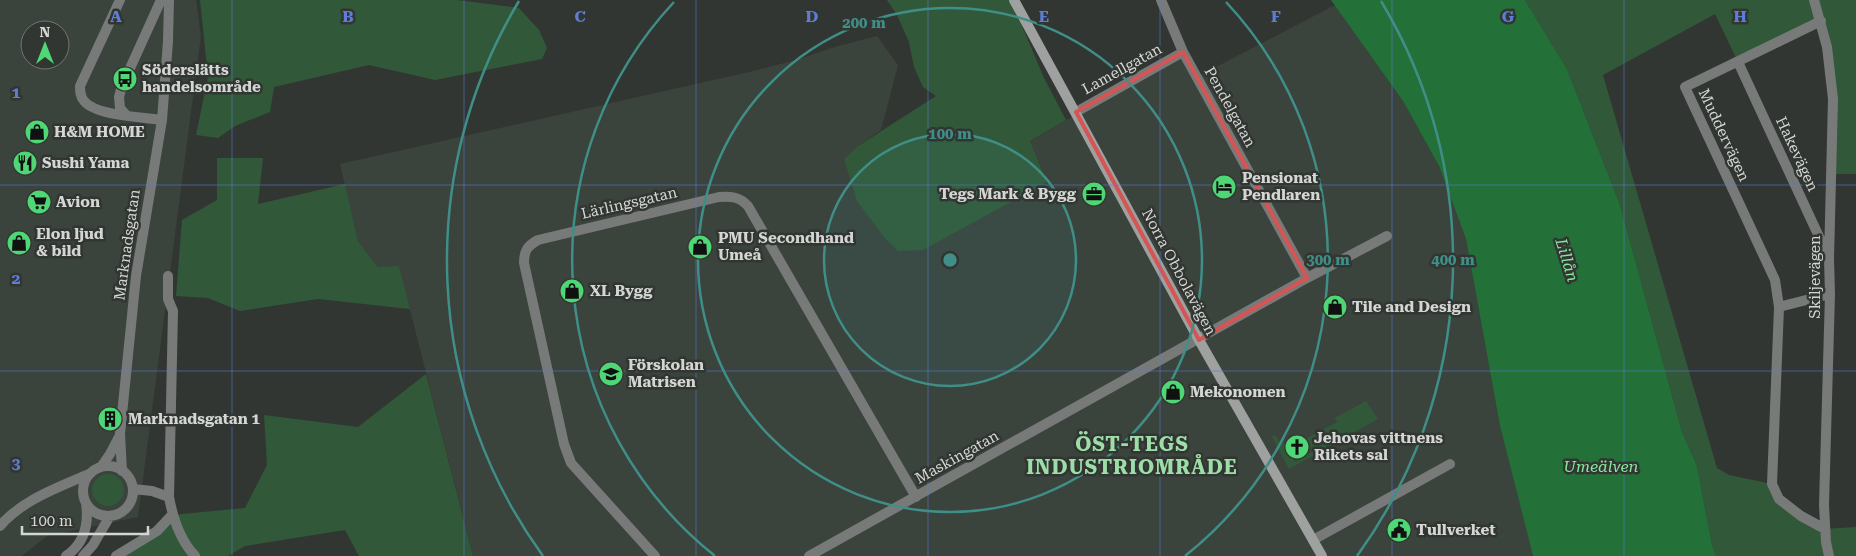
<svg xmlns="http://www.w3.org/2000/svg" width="1856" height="556" font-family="'Roboto Serif',serif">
  <rect width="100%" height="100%" fill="#323632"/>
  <path fill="#3a433c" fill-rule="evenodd" d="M 0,0 L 196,0 L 201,36 L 138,517 L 47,536 L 22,556 L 0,556 ZM 30,30 L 60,30 L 60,60 L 30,60 Z
    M 1335,5 L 1403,101 L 1439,166 L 1466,239 L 1500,426 L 1533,556 L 473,556 L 399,267 L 378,267 L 358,241 L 340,164 L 749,72 L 796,60 L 838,46 L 877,36 L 898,65 L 881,130 L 858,146 L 1047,182 L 1030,141 L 1183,52 L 1197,77 Z"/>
  <path fill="#315939" d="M 200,0 L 457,0 L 519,8 L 539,30 L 547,48 L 542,59 L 435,80 L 369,65 L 274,87 L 270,112 L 235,126 L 218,138 L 196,135 L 208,77 Z
    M 887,0 L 1011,0 L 1044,78 L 1066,120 L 1030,141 L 1047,182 L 923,250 L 898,251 L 884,237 L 857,201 L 844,159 L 858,146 L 936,96 L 923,87 L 914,67 L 909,42 L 897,15 Z
    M 1525,0 L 1856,0 L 1856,174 L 1831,174 L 1833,99 L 1821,21 L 1738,62 L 1715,14 L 1603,75 L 1717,468 L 1729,475 L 1772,484 L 1779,499 L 1825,529 L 1856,527 L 1856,556 L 1716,556 L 1712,545 L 1697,466 L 1682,432 L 1620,205 L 1567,69 Z
    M 217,158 L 263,158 L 258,204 L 345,184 L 358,241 L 378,267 L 399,266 L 410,309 L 318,299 L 240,311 L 208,298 L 176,296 L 182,220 L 217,200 Z
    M 426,374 L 473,556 L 359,556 L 345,530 L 245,546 L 228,556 L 116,556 L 172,515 L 245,508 L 267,465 L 264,415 L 358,427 Z
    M 1366,401 L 1378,419 L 1289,469 L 1272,437 L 1275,435 L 1281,444 L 1284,442 L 1295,462 L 1313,451 L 1307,438 L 1335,423 L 1337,422 L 1335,418 Z
    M92 490a16 16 0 1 1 32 0a16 16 0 1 1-32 0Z"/>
  <path fill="#247039" d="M 1331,0 L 1525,0 L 1567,69 L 1620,205 L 1682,432 L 1697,466 L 1712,545 L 1716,556 L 1533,556 L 1500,426 L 1466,239 L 1439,166 L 1403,101 Z"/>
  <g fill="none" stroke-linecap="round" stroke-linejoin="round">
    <path stroke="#787a79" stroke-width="10" d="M 120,0 L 80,86 C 80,91 80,96 84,101 C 96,116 142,117 162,120
      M 1161,0 L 1183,52 L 1307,278
      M 1814,0 L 1827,47 L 1833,99 L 1829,259 L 1830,294 L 1824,505 L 1826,542 L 1829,556
      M 1821,21 L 1685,87 L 1775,280 L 1779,307 L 1772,484 L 1779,499 L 1801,516 L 1825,529
      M 1738,62 L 1828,256
      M 1076,112 L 1183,52
      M 126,115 L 120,108 L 119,97 L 122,86 L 161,0
      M 168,276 L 168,299 L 173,311 L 169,497 C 173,519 180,540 195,556
      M 1779,307 L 1830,294
      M83 491a25 25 0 1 1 50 0a25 25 0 1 1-50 0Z
      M 101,467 L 110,454 L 120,435
      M 122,471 L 120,434 L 136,276 L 162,120 L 168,41 L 169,0
      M 133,489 L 152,491 L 169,497
      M 0,526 C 23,499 60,487 91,473
      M 1313,540 L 1450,464
      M 66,556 C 85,543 89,524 86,503
      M 83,556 L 93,545 L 110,516
      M 116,556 L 157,531 L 172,515
      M 655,556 L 571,463 L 564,444 L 524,263 C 524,251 527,246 538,240 L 719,197 C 731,196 740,197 748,206 L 916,497
      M 809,556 L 1307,278 L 1387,236"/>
    <path stroke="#9ea19f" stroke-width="10" d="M 1014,0 L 1199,340 L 1322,556"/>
  </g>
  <path fill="none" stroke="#d65453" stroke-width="4" stroke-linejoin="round" d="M 1183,52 L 1307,278 L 1199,340 L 1076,112 Z"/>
  <path fill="none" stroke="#5d7ed7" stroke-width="1" stroke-opacity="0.55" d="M 232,0 L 232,556M 464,0 L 464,556M 696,0 L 696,556M 928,0 L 928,556M 1160,0 L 1160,556M 1392,0 L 1392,556M 1624,0 L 1624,556M 0,185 L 1856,185M 0,371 L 1856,371"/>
  <circle cx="950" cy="260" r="126" fill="#408e88" fill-opacity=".12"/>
  <g fill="none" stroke="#408e88" stroke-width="2.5">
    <circle cx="950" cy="260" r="126"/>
    <circle cx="950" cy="260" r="252"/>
    <path d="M715 556A378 378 0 0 1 674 2M1226 2A378 378 0 0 1 1185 556"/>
    <path d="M543 556A503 503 0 0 1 519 1M1381 1A503 503 0 0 1 1357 556"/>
  </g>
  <defs>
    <symbol id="bus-disc" viewBox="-11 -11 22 22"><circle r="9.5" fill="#4fd675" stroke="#323632"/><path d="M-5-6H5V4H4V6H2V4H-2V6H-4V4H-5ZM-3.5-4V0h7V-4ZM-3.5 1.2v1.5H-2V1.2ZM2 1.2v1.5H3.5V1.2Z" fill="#111"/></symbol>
    <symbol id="shop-disc" viewBox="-11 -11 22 22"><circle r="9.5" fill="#4fd675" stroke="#323632"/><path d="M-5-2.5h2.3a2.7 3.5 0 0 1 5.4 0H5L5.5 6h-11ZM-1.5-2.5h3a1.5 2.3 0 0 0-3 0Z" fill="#111"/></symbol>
    <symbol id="restaurant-disc" viewBox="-11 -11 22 22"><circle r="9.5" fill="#4fd675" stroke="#323632"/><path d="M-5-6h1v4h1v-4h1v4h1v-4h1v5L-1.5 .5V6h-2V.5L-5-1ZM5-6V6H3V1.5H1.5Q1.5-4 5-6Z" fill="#111"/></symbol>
    <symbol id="hotel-disc" viewBox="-11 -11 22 22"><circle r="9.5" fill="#4fd675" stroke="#323632"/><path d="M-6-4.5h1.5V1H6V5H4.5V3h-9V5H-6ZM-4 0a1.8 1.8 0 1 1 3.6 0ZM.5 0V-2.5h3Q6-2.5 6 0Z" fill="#111"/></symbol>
    <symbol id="office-disc" viewBox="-11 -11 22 22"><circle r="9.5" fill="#4fd675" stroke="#323632"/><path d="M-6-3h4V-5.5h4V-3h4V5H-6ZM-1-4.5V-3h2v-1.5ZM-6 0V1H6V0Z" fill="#111"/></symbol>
    <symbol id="supermarket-disc" viewBox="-11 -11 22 22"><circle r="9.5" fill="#4fd675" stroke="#323632"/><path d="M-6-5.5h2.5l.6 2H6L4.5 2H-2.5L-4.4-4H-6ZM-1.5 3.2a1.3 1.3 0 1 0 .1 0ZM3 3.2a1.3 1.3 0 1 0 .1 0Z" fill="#111"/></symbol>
    <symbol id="school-disc" viewBox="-11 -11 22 22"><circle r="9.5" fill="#4fd675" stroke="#323632"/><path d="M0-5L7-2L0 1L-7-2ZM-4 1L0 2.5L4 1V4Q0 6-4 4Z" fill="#111"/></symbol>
    <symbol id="building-disc" viewBox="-11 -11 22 22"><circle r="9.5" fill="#4fd675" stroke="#323632"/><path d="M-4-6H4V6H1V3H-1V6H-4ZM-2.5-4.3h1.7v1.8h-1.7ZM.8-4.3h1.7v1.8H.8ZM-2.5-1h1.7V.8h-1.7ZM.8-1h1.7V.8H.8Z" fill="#111"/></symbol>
    <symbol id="church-disc" viewBox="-11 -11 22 22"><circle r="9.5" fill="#4fd675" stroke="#323632"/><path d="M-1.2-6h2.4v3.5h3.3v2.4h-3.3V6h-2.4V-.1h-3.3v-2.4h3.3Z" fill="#111"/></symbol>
    <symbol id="civic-disc" viewBox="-11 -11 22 22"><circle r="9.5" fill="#4fd675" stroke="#323632"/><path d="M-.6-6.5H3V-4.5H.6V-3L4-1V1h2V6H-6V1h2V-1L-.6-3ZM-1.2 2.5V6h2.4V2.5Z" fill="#111"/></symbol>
  </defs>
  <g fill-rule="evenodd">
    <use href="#bus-disc" x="111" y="65" width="28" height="28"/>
    <use href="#shop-disc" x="23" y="118" width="28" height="28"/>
    <use href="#restaurant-disc" x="11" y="149" width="28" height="28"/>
    <use href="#hotel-disc" x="1210" y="173" width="28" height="28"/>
    <use href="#office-disc" x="1080" y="180" width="28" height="28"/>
    <use href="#supermarket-disc" x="25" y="188" width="28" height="28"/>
    <use href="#shop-disc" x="5" y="229" width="28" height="28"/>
    <use href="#shop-disc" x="686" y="233" width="28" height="28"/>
    <use href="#shop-disc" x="558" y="277" width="28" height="28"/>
    <use href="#shop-disc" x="1321" y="293" width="28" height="28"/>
    <use href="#school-disc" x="597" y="360" width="28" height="28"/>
    <use href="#shop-disc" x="1159" y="378" width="28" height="28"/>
    <use href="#building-disc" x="96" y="405" width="28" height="28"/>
    <use href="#church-disc" x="1283" y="433" width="28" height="28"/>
    <use href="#civic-disc" x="1385" y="516" width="28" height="28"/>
  </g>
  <g text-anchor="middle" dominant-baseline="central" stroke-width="5" stroke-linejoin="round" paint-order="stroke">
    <g font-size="15" fill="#d4d6d4" stroke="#323632">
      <text transform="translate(1122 69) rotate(-29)">Lamellgatan</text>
      <text transform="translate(1230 107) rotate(61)">Pendelgatan</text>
      <text transform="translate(1724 135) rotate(65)">Muddervägen</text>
      <text transform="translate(1797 154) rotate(65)">Hakevägen</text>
      <text transform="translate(629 203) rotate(-13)">Lärlingsgatan</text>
      <text transform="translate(127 245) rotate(-82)">Marknadsgatan</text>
      <text transform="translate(1179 272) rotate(62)">Norra Obbolavägen</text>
      <text transform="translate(1815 277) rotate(-90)">Skiljevägen</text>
      <text transform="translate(957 457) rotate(-29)">Maskingatan</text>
    </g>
    <g font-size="15" font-weight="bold" fill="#d4d6d4" stroke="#323632" text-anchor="start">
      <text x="142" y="70">Söderslätts<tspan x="142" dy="17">handelsområde</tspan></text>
      <text x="54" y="132">H&amp;M HOME</text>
      <text x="42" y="163">Sushi Yama</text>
      <text x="1242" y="178">Pensionat<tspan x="1242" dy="17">Pendlaren</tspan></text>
      <text x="1076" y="194" text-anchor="end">Tegs Mark &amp; Bygg</text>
      <text x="56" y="202">Avion</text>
      <text x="36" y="234">Elon ljud<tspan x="36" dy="17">&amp; bild</tspan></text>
      <text x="718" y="238">PMU Secondhand<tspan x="718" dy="17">Umeå</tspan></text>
      <text x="590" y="291">XL Bygg</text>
      <text x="1352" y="307">Tile and Design</text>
      <text x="628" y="365">Förskolan<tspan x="628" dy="17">Matrisen</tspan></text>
      <text x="1190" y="392">Mekonomen</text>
      <text x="128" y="419">Marknadsgatan 1</text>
      <text x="1314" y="438">Jehovas vittnens<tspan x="1314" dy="17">Rikets sal</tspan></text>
      <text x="1416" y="530">Tullverket</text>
    </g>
    <g font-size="16" font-style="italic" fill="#87ea9c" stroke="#323632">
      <text transform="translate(1567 260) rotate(73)">Lillån</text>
      <text x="1601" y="466">Umeälven</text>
    </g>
    <g font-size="20" font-weight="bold" letter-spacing="1" fill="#9ddea8" stroke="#323632">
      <text x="1132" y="444">ÖST-TEGS<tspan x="1132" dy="23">INDUSTRIOMRÅDE</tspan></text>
    </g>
  </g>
  <g font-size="16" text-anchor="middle" font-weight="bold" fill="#5d7ed7" stroke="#323632" stroke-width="5" stroke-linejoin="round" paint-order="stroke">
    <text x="116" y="22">A</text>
    <text x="348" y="22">B</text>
    <text x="580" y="22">C</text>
    <text x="812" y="22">D</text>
    <text x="1044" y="22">E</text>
    <text x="1276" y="22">F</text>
    <text x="1508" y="22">G</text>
    <text x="1740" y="22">H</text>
    <text x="16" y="98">1</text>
    <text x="16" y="284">2</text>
    <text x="16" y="469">3</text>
  </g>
  <circle cx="950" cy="260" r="8" fill="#408e88" stroke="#323632" stroke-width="2.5"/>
  <g font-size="15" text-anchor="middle" font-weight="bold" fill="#408e88" stroke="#323632" stroke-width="5" stroke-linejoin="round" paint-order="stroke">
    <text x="864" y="28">200 m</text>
    <text x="950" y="139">100 m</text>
    <text x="1328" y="265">300 m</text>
    <text x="1453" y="265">400 m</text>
  </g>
  <g transform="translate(45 45)"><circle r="24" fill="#323632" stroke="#737673"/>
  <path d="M0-4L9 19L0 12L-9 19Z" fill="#4fd675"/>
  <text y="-8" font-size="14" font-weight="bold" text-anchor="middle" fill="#d4d6d4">N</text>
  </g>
  <path d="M22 526v8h126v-8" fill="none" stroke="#d4d6d4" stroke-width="2.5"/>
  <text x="30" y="526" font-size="15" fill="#d4d6d4" stroke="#323632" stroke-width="4" paint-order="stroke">100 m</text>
</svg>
